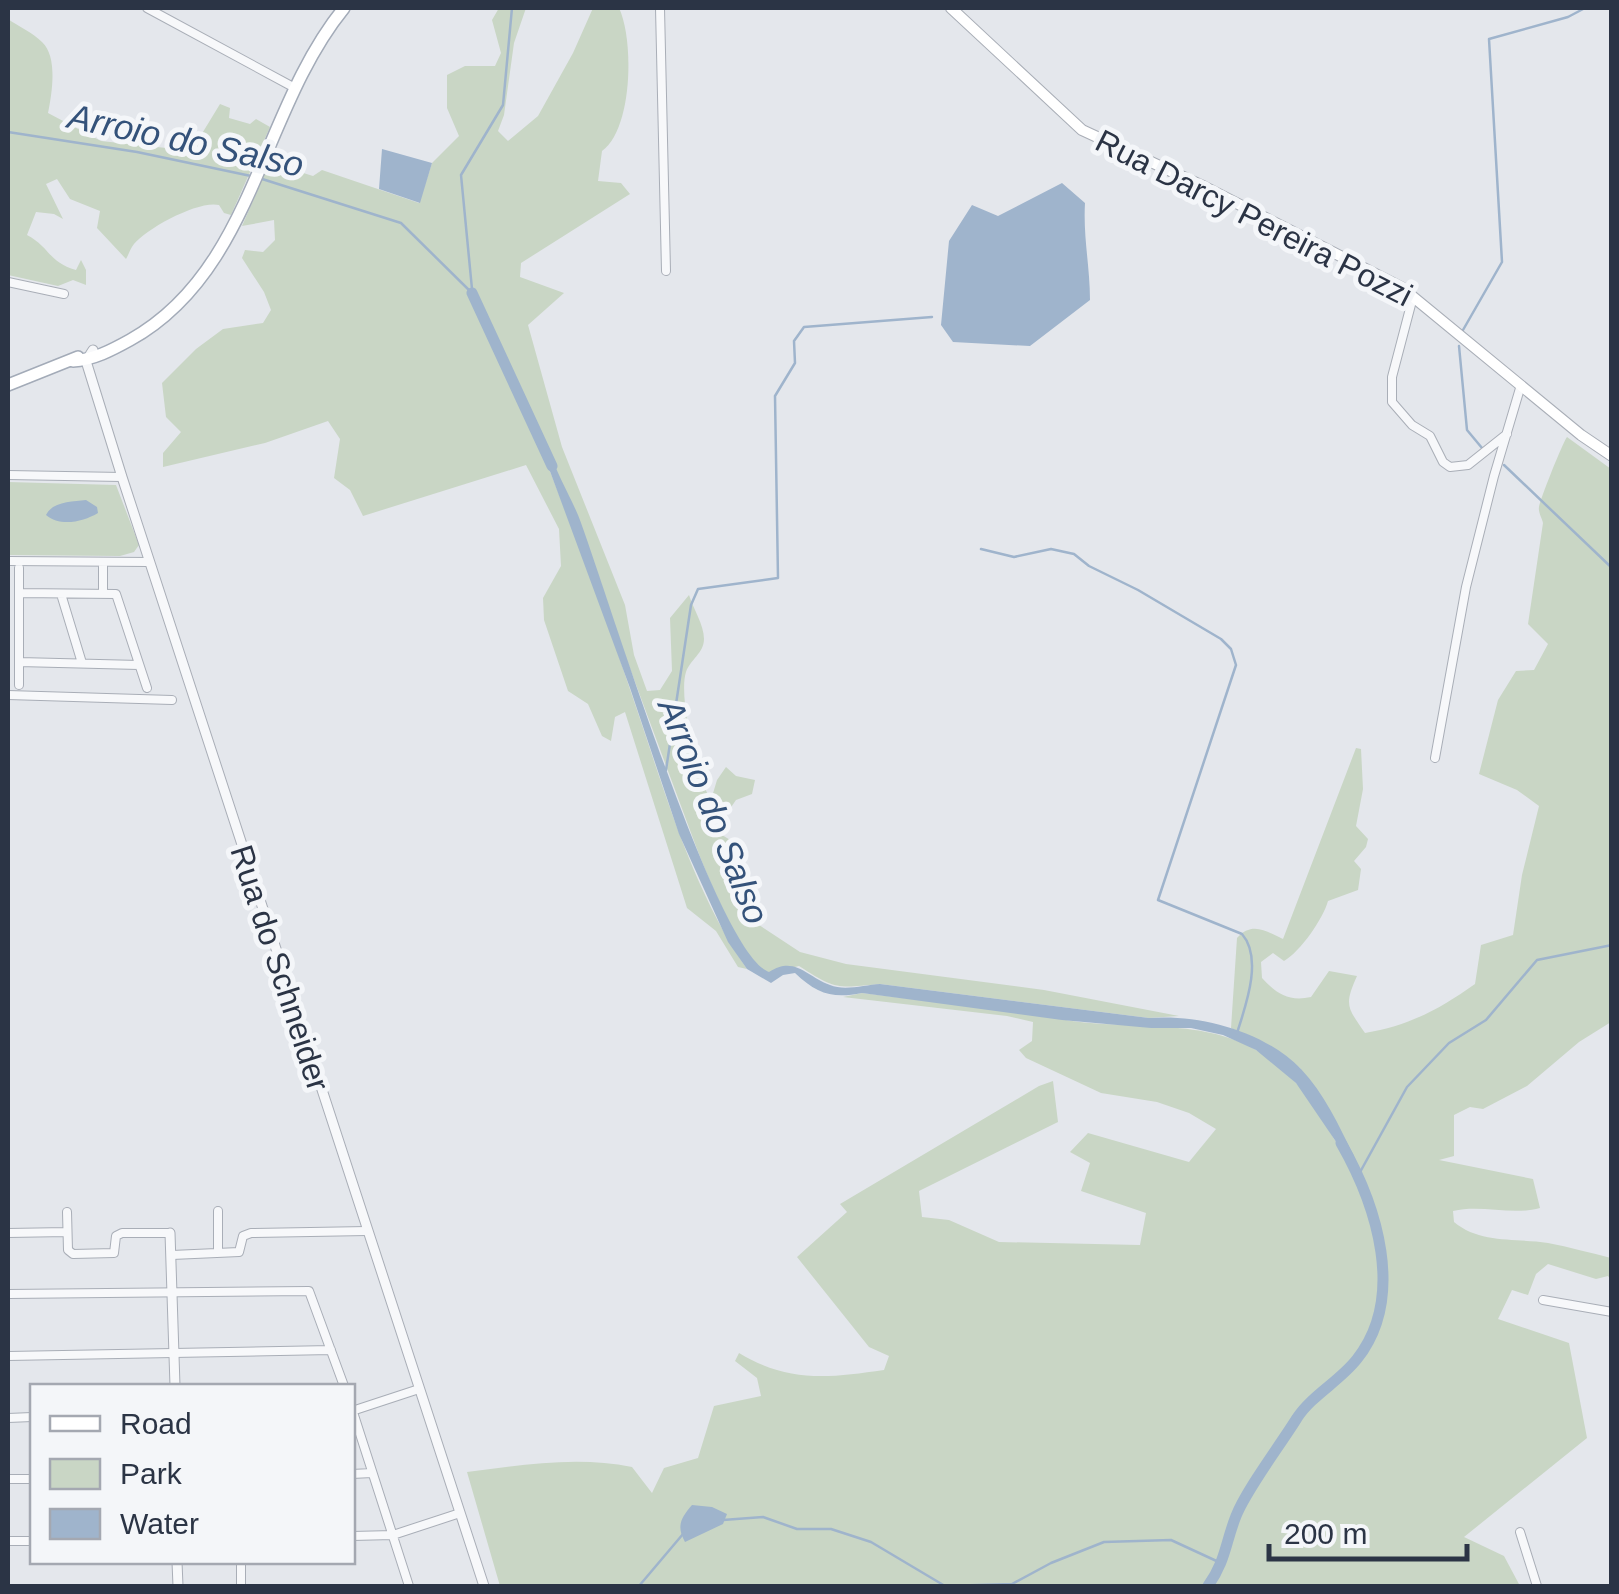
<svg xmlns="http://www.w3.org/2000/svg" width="1619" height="1594" font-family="Helvetica,sans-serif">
  <rect width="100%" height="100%" fill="#e4e7ec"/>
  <path fill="#c9d6c5" d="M 499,8 L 526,8 L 514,43 L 504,115 L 498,131 L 508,141 L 538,116 L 573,53 L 593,8 L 619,8 C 634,39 633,129 602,151 L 598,181 L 621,183 L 630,194 L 521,263 L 520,277 L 564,293 L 528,325 L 562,447 L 625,605 L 634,655 L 647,691 L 660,690 L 672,671 L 670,618 L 689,595 C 693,608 704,625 704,639 C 704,653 690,660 686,672 C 678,696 697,779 711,800 L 717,780 L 726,767 L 736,776 L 755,780 L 752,794 L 736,800 L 725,816 L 713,819 L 714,830 L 740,846 L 741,858 L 725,870 L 753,921 L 800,952 L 846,964 L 1044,990 L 1179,1016 L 1149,1018 L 880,984 C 837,988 836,990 799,966 C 790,968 777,973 768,972 C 744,968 706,872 697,849 L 550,453 L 544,456 C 576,537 607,619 634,701 C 665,792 692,889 747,969 L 738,967 L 716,931 L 687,908 L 625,712 L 615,717 L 611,741 L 602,736 L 588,704 L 568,691 L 544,620 L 543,598 L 561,566 L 559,529 L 526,465 L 363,516 L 350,490 L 334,478 L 340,439 L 328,421 L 265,443 L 163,467 L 163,453 L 181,432 L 166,417 L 162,383 L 196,349 L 223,329 L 263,323 L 271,310 L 264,292 L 242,258 L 245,250 L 263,252 L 275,240 L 274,220 L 242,226 L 266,171 L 281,166 L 313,176 L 322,170 L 419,203 L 432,163 L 459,136 L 447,108 L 447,75 L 465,66 L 495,66 L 501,53 L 492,20 Z
    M 8,19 C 18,26 33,33 42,42 C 58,57 52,93 48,113 L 101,141 L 185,150 L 195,145 L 220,104 L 230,108 L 229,118 L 250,124 L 256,119 L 270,127 L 231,215 L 224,213 L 219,205 C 199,200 147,228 134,244 C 130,249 129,254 126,259 L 97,228 L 100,211 L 70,199 L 57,179 L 46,184 L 63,219 L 54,214 L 36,212 L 27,235 C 50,247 48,262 76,270 L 81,260 L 86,270 L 86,285 L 73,280 L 58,286 L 8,275 Z
    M 1567,437 L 1611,469 L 1611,1022 L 1579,1042 L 1527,1086 L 1483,1109 L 1470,1107 L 1454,1115 L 1454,1156 L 1439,1160 L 1533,1179 L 1540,1208 C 1511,1216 1482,1204 1453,1211 L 1454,1222 C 1480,1244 1517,1238 1548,1243 C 1569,1247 1591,1253 1611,1258 L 1611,1280 L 1608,1276 L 1596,1279 L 1548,1264 L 1536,1274 L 1528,1295 L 1512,1290 L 1498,1319 L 1569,1343 L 1587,1438 L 1464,1537 L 1504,1556 L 1520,1586 L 500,1586 L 467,1472 C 522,1465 577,1456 632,1467 L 652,1493 L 664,1468 L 698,1458 L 714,1406 L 761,1396 L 757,1378 L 735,1361 L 739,1353 C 789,1383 828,1378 884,1370 L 889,1356 L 869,1347 L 797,1257 L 847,1212 L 840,1204 L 1039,1086 L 1053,1081 L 1058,1122 L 919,1191 L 922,1217 L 949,1220 L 999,1242 L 1140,1245 L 1146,1213 L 1081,1191 L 1090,1163 L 1070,1152 L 1088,1133 L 1189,1162 L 1216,1129 L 1189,1113 L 1157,1102 L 1101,1093 L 1026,1058 L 1019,1050 L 1032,1041 L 1033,1022 L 1007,1016 L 843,997 L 862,993 C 928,1001 995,1008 1060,1019 C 1123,1031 1201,1017 1256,1050 C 1282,1065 1304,1089 1321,1115 C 1332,1133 1333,1145 1353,1156 L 1300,1068 L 1269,1047 L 1231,1028 L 1237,938 C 1252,921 1266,931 1283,939 L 1356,748 L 1361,749 L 1363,789 L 1356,826 L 1368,839 L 1366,847 L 1354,861 L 1361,869 L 1358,890 L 1328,901 C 1323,919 1300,952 1284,961 L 1273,953 L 1261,962 L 1262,978 C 1276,993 1288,1002 1311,997 L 1329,971 L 1357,976 C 1344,1005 1347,1007 1365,1033 C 1408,1026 1440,1009 1475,984 L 1481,945 L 1513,935 L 1522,875 L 1539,806 L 1517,790 L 1479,774 L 1498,700 L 1516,671 L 1534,670 L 1548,644 L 1528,624 L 1543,523 C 1542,518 1538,512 1539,507 C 1540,500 1562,444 1567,437 Z
    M 8,482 L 116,485 L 139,545 L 134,552 L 120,556 L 8,555 Z"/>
  <path fill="#9fb4cc" d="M 382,149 L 432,163 L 420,203 L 379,189 Z
    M 1062,183 L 1085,203 C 1083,237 1090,267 1090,300 L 1030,346 L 953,342 L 941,325 L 949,241 L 972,205 L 998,216 Z
    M 550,452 C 557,474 569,494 578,515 C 606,587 715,952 769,972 C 795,955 807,977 830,985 C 844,991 865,985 880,984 L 1149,1018 C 1200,1014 1264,1031 1301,1069 C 1324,1093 1339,1126 1354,1156 L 1345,1155 L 1296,1083 L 1256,1050 L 1223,1035 L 1191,1028 L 1151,1028 L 1062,1020 L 862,993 C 833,999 817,994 795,973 L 783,975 L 771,983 L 747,969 L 728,942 L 679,834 L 630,688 L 544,455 Z
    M 86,500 L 97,507 L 98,513 C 83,522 60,527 46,515 C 53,501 72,502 86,500 Z
    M 692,1505 L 712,1507 L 727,1514 L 723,1524 L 685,1542 C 676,1526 681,1518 692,1505 Z"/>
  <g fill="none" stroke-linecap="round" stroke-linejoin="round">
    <path stroke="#9fb4cc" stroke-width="2.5" d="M 8,132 L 137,152 L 251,176
      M 259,178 L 401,223 L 472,293
      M 472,289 L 461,175 L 503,105 L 512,8
      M 1463,330 L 1502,262 L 1489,39 L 1568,17 L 1585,8
      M 1459,346 L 1467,430 L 1482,448
      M 1504,465 L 1612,568
      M 981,549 L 1014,557 L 1051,549 L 1074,554 L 1089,566 L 1138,590 L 1221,639 L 1231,649 L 1236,665 L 1158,900 L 1242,934 C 1263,958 1246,1005 1237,1033
      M 666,770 L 691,605 L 698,589 L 778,578 L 775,396 L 795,363 L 794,341 L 804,327 L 932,317
      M 1359,1174 L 1407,1087 L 1449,1043 L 1486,1020 L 1537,960 L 1612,945
      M 723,1520 L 763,1517 L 797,1529 L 831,1529 L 871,1542 L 945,1586 L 1012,1584 L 1051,1563 L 1104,1542 L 1171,1540 L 1223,1564
      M 639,1586 L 683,1534"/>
    <path stroke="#9fb4cc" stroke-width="11" d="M 472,293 L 552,466
      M 1208,1586 C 1226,1560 1225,1544 1236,1516 C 1246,1490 1281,1444 1297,1418 C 1312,1395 1340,1381 1357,1359 C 1406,1297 1377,1206 1341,1143"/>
    <defs>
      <path id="minor" d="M 147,8 L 295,88
        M 660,8 L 666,271
        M 8,282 L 64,294
        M 1413,297 L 1392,377 L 1392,402 L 1412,425 L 1430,436 L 1443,462 L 1450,467 L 1468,465 L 1507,434
        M 8,475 L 122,477
        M 8,561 L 149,562
        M 103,562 L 103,594
        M 19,568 L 19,685
        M 19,593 L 116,594 L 147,688
        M 61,594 L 82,663
        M 19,662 L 139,665
        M 8,695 L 172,700
        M 1435,758 L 1466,587 L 1494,476 L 1521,385
        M 67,1212 L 68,1250 L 73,1254 L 114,1253 L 116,1236 L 122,1233 L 170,1233
        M 8,1233 L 67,1232
        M 218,1253 L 218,1211
        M 172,1255 L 239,1252 L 243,1236 L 251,1233 L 367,1231
        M 8,1294 L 309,1291 L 344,1386
        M 1543,1300 L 1612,1312
        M 8,1356 L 331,1350
        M 352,1409 L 409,1586
        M 352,1411 L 419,1389
        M 8,1418 L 32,1417
        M 352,1474 L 372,1473
        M 8,1479 L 32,1479
        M 1520,1532 L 1537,1586
        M 352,1536 L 393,1535 L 460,1513
        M 8,1541 L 32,1541
        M 241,1562 L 241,1586"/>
      <path id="tertiary" d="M 93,350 L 86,361 L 122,477 L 484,1586
        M 170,1233 L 175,1386
        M 177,1562 L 178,1586"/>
      <path id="secondary" d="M 951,8 L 1082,130 L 1205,187 L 1401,287 L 1581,435 L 1612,456"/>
      <path id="primary" d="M 73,361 C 93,360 112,350 130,340 C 254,271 260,111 344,8
        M 8,385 L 78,357"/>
    </defs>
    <use href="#minor" stroke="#a9aeb7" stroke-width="10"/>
    <use href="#tertiary" stroke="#a9aeb7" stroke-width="11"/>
    <use href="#secondary" stroke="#a9aeb7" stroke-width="12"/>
    <use href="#primary" stroke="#a3abb8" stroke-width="14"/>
    <use href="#minor" stroke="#f7f8fa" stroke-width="8"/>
    <use href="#tertiary" stroke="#f7f8fa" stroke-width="9"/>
    <use href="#secondary" stroke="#fff" stroke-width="10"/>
    <use href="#primary" stroke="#fff" stroke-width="11"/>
  </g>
  <g text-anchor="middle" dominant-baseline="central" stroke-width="10" stroke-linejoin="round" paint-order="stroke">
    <g font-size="32" fill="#2b3445" stroke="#f4f6f9">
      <text transform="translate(1254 218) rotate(27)">Rua Darcy Pereira Pozzi</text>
      <text transform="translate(280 968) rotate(72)">Rua do Schneider</text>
    </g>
    <g font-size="35" font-style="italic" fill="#34527a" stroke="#f4f6f9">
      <text transform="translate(186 140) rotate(12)">Arroio do Salso</text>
      <text transform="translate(714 811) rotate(68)">Arroio do Salso</text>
    </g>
  </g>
  <rect width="1619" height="1594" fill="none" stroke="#2b3445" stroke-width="20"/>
  <rect x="30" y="1384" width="325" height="180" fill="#f4f6f9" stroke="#a4a8b1" stroke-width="2.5"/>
  <rect x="50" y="1416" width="50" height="15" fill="#ffffff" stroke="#a4a8b1" stroke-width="2.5"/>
  <text x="120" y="1434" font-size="30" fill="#2b3445">Road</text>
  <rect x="50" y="1459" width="50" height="30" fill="#c9d6c5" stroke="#a4a8b1" stroke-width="2.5"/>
  <text x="120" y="1484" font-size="30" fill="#2b3445">Park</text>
  <rect x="50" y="1509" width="50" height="30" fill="#9fb4cc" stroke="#a4a8b1" stroke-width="2.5"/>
  <text x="120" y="1534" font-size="30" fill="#2b3445">Water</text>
  <path d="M1269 1544v15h198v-15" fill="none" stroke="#2b3445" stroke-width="5"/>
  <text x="1284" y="1544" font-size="30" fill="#2b3445" stroke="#f4f6f9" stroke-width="8" paint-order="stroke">200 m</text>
</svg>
